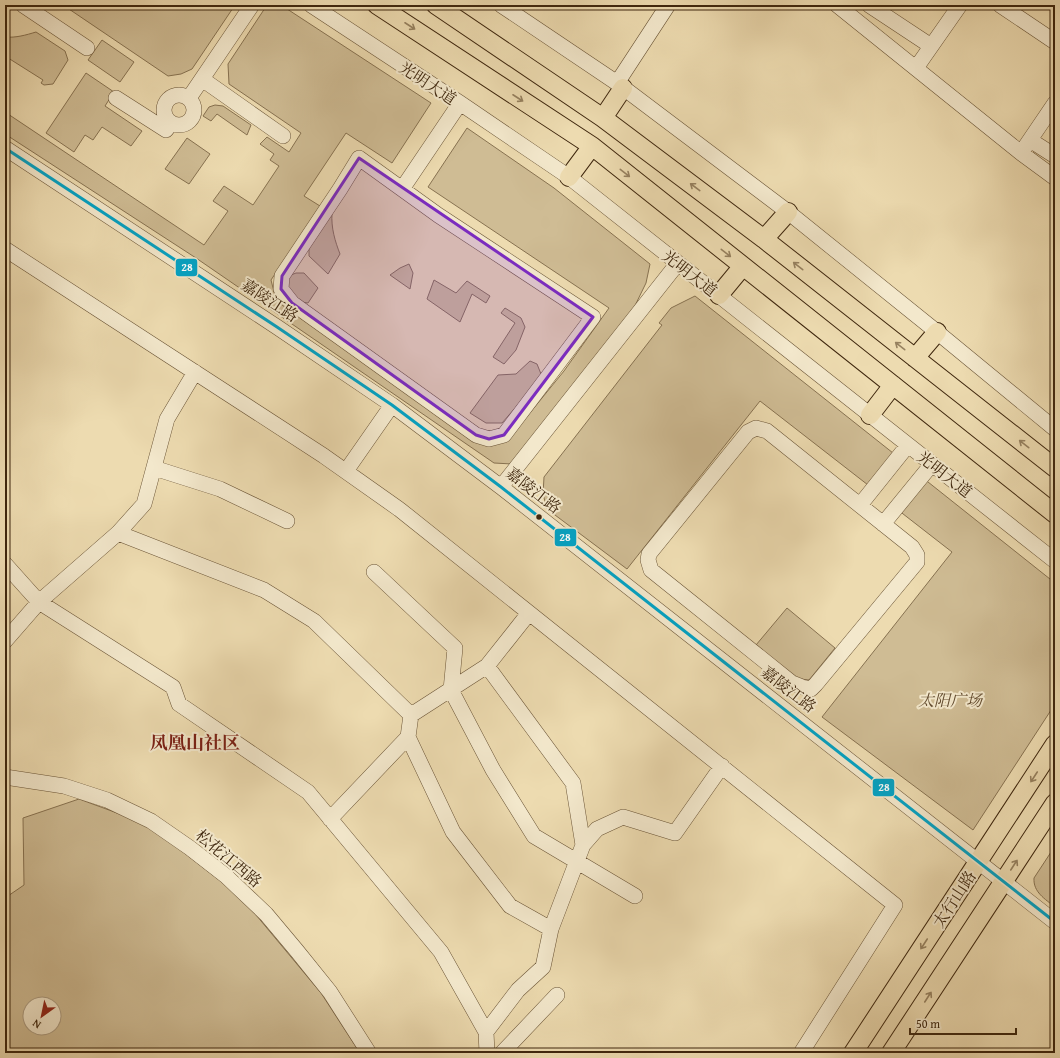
<svg xmlns="http://www.w3.org/2000/svg" width="1060" height="1058" font-family="'Gentium Book Plus','Noto Serif SC',serif">
  <rect width="100%" height="100%" fill="#eddbb0"/>
  <filter id="stains"><feTurbulence type="fractalNoise" baseFrequency=".005" numOctaves="4"/><feColorMatrix values="0 0 0 0 .2 0 0 0 0 .09 0 0 0 0 .02 0 0 0 .5 -.17"/></filter>
  <radialGradient id="worn" r=".72"><stop offset=".6" stop-color="#630" stop-opacity="0"/><stop offset="1" stop-color="#630" stop-opacity=".3"/></radialGradient>
  <path fill="#cfbc94" stroke="#877251" fill-rule="evenodd" d="M 63,5 L 235,5 L 192,69 L 181,74 L 168,76 Z
    M 267,5 L 281,5 L 431,103 L 392,163 L 346,133 L 304,196 L 320,206 L 271,280 L 274,292 L 282,305 L 468,436 L 507,441 L 564,371 L 609,308 L 428,187 L 467,128 L 554,188 L 650,264 L 646,283 L 628,320 L 512,464 L 494,463 L 196,258 L 5,134 L 5,112 L 204,245 L 228,211 L 213,201 L 224,186 L 253,205 L 279,166 L 270,160 L 274,154 L 260,144 L 267,137 L 289,152 L 301,133 L 229,84 L 228,64 Z
    M 36,32 L 65,51 L 68,60 L 53,84 L 44,85 L 41,83 L 43,80 L 5,56 L 5,37 C 16,38 26,35 36,32 Z
    M 102,40 L 134,62 L 120,82 L 88,60 Z
    M 86,73 L 114,92 L 105,106 L 142,131 L 131,146 L 102,127 L 93,140 L 85,135 L 74,152 L 46,133 Z
    M 215,105 L 223,106 L 251,125 L 247,135 L 217,114 L 211,121 L 203,116 L 209,107 Z
    M 187,138 L 210,154 L 189,184 L 165,169 Z
    M 332,213 C 331,228 335,241 340,254 L 328,274 L 309,256 L 309,248 Z
    M 409,264 L 413,273 L 410,289 L 390,275 L 400,268 Z
    M 296,273 L 304,273 L 318,288 L 308,303 L 301,302 L 289,292 L 287,279 L 291,275 Z
    M 434,280 L 456,293 L 467,281 L 490,296 L 486,303 L 472,294 L 460,322 L 427,299 Z
    M 695,296 L 893,453 L 868,485 L 760,401 L 627,569 L 547,509 L 543,494 L 544,477 L 662,325 L 659,323 L 671,308 Z
    M 505,308 L 521,318 L 525,327 L 516,350 L 504,364 L 493,357 L 515,323 L 501,313 Z
    M 530,361 L 537,364 L 541,374 L 522,400 L 502,423 L 486,423 L 470,413 L 498,375 L 516,374 Z
    M 923,478 L 1055,583 L 1055,704 L 973,830 L 822,717 L 952,552 L 898,510 Z
    M 787,608 L 835,648 L 809,680 L 800,679 L 793,675 L 756,645 Z
    M 79,799 L 147,824 L 241,897 L 321,993 L 360,1053 L 5,1053 L 5,898 L 24,885 L 23,818 ZM 30,1004 L 54,1004 L 54,1028 L 30,1028 Z
    M 1055,846 L 1055,907 C 1045,899 1033,892 1034,878 Z"/>
  <g fill="none" stroke-linecap="round" stroke-linejoin="round">
    <defs>
      <path id="minor" d="M 23,5 L 87,48
        M 311,5 L 460,103 L 569,177 L 1055,561
        M 501,5 L 617,83 L 788,212 L 937,332 L 1055,429
        M 837,5 L 1021,153 L 1055,178
        M 869,5 L 931,46
        M 1000,5 L 1055,42
        M 916,68 L 960,5
        M 202,79 L 283,136
        M 617,83 L 668,5
        M164 110a15 15 0 1 1 30 0a15 15 0 1 1-30 0Z
        M 116,98 L 166,130 L 171,123
        M 189,98 L 252,5
        M 1030,140 L 1055,156
        M 5,148 L 277,327 L 392,405 L 501,487 L 1055,922
        M 1021,153 L 1055,103
        M 359,158 L 438,215 L 593,317 L 504,435 L 489,439 L 476,435 L 292,303 L 281,289 L 282,276 L 340,189 Z
        M 402,189 L 460,103
        M 5,249 L 324,456 L 399,509 L 895,905 L 801,1053
        M 756,428 L 767,431 L 912,547 L 917,555 L 917,562 L 816,684 L 811,689 L 802,687 L 792,683 L 651,570 L 648,560 L 649,554 L 748,432 Z
        M 154,468 L 220,489 L 287,521
        M 346,471 L 392,405
        M 501,487 L 678,263
        M 860,505 L 908,445
        M 883,524 L 932,464
        M 118,533 L 264,590 L 314,621 L 411,715
        M 5,564 L 39,602 L 173,687 L 179,704 L 308,792 L 441,952 L 486,1032 L 487,1053
        M 374,572 L 455,648 L 451,690 L 493,770 L 534,836 L 635,896
        M 5,641 L 39,602 L 118,533 L 144,504 L 167,419 L 195,372
        M 487,666 L 573,783 L 583,845
        M 408,737 L 453,832 L 510,906 L 551,929
        M 5,777 L 64,786 L 107,800 L 151,821 L 190,848 L 226,876 L 266,914 L 297,951 L 330,992 L 369,1053
        M 330,819 L 408,737 L 411,715 L 487,666 L 529,613
        M 486,1032 L 518,990 L 543,967 L 551,929 L 583,845 L 597,829 L 623,817 L 675,833 L 722,766
        M 502,1053 L 557,995"/>
      <path id="major" d="M 377,5 L 592,146 L 1055,514
        M 436,5 L 603,118 L 764,239 L 1055,468
        M 603,118 L 623,88
        M 569,177 L 592,146
        M 764,239 L 788,212
        M 719,295 L 743,266
        M 915,358 L 937,332
        M 870,415 L 893,385
        M 853,1053 L 1055,744
        M 891,1053 L 1055,803"/>
    </defs>
    <use href="#minor" stroke="#6a5436" stroke-width="16"/>
    <use href="#major" stroke="#3f270e" stroke-width="20"/>
    <use href="#minor" stroke="#f3e8cc" stroke-width="15"/>
    <use href="#major" stroke="#eddbb0" stroke-width="18"/>
    <defs>
      <path id="bus-1" d="M 5,148 L 277,327 L 392,405 L 501,487 L 1055,922"/>
    </defs>
    <use href="#bus-1" stroke="#f3e8cc" stroke-width="6"/>
    <use href="#bus-1" stroke="#03a2c4" stroke-width="3"/>
  </g>
  <defs><path id="oneway-shaft" d="M-6 0H5M1.5-3L5.5 0L1.5 3" fill="none" stroke-width="1.6" stroke-linecap="round" stroke-linejoin="round"/></defs>
  <g stroke="#96815f">
    <use href="#oneway-shaft" transform="translate(410 26) rotate(33)"/>
    <use href="#oneway-shaft" transform="translate(518 98) rotate(33)"/>
    <use href="#oneway-shaft" transform="translate(625 173) rotate(38)"/>
    <use href="#oneway-shaft" transform="translate(695 187) rotate(-143)"/>
    <use href="#oneway-shaft" transform="translate(726 253) rotate(38)"/>
    <use href="#oneway-shaft" transform="translate(798 266) rotate(-142)"/>
    <use href="#oneway-shaft" transform="translate(900 346) rotate(-142)"/>
    <use href="#oneway-shaft" transform="translate(1024 444) rotate(-142)"/>
    <use href="#oneway-shaft" transform="translate(1034 777) rotate(123)"/>
    <use href="#oneway-shaft" transform="translate(1014 865) rotate(-57)"/>
    <use href="#oneway-shaft" transform="translate(924 944) rotate(123)"/>
    <use href="#oneway-shaft" transform="translate(928 997) rotate(-57)"/>
  </g>
  <path fill="#7b2cbf" fill-opacity="0.2" stroke="#7b2cbf" stroke-width="3" stroke-linejoin="round" d="M 359,158 L 593,317 L 504,435 L 489,439 L 476,435 L 292,303 L 281,289 L 282,276 Z"/>
  <circle fill="#3f270e" stroke="#f3e8cc" stroke-width="1.5" cx="539" cy="517" r="3.5"/>
  <g text-anchor="middle" dominant-baseline="central" stroke-width="4" stroke-linejoin="round" paint-order="stroke">
    <g font-size="16" fill="#3f270e" stroke="#f3e8cc">
      <text transform="translate(428 83) rotate(33)">光明大道</text>
      <text transform="translate(690 273) rotate(38)">光明大道</text>
      <text transform="translate(270 300) rotate(33)">嘉陵江路</text>
      <text transform="translate(945 474) rotate(38)">光明大道</text>
      <text transform="translate(534 490) rotate(38)">嘉陵江路</text>
      <text transform="translate(789 689) rotate(38)">嘉陵江路</text>
      <text transform="translate(229 858) rotate(40)">松花江西路</text>
      <text transform="translate(954 899) rotate(-57)">太行山路</text>
    </g>
    <g font-size="16" font-style="italic" fill="#634c30" stroke="#f3e8cc">
      <text x="950" y="700">太阳广场</text>
    </g>
    <g font-size="18" font-weight="bold" fill="#7a1f14" stroke="#f3e8cc">
      <text x="195" y="742">凤凰山社区</text>
    </g>
  </g>
  <g stroke="#f3e8cc" stroke-width="1.5">
    <rect x="175" y="258" width="23" height="19" rx="4" fill="#03a2c4"/>
    <rect x="554" y="528" width="23" height="19" rx="4" fill="#03a2c4"/>
    <rect x="872" y="778" width="23" height="19" rx="4" fill="#03a2c4"/>
  </g>
  <g font-size="11" text-anchor="middle" font-weight="bold" fill="#fff">
    <text x="187" y="271">28</text>
    <text x="565" y="541">28</text>
    <text x="884" y="791">28</text>
  </g>
  <rect width="1060" height="1058" fill="none" stroke="#eddbb0" stroke-width="20"/>
  <rect x="6" y="6" width="1048" height="1046" fill="none" stroke="#3f270e" stroke-width="2"/>
  <rect x="10" y="10" width="1040" height="1038" fill="none" stroke="#3f270e"/>
  <g transform="translate(42 1016) rotate(213)"><circle r="19" fill="#f3e8cc" stroke="#ab9b80"/>
  <path d="M0-3L7 15L0 10L-7 15Z" fill="#8f2418"/>
  <text y="-6" font-size="11" font-weight="bold" text-anchor="middle" fill="#3f270e">N</text>
  </g>
  <path d="M910 1028v6h106v-6" fill="none" stroke="#3f270e" stroke-width="2"/>
  <text x="916" y="1028" font-size="12" fill="#3f270e" stroke="#f3e8cc" stroke-width="3" paint-order="stroke">50 m</text>
  <rect width="100%" height="100%" filter="url(#stains)"/>
  <rect width="100%" height="100%" fill="url(#worn)"/>
</svg>
